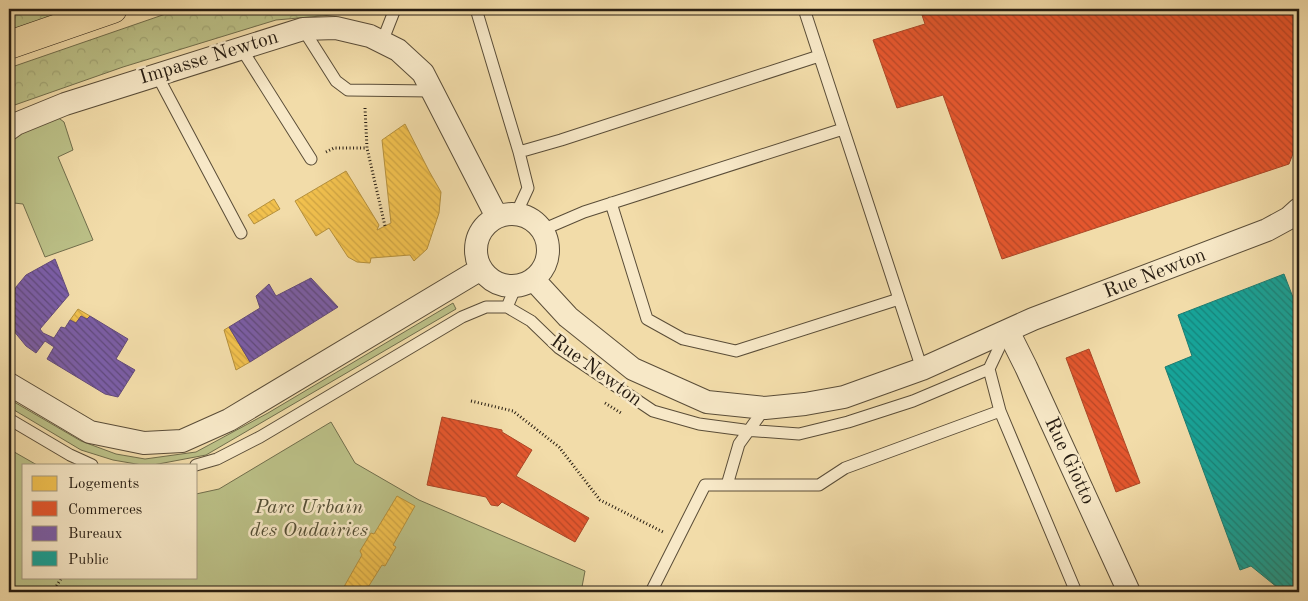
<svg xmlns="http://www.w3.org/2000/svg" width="1308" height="601" font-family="'Old Standard TT',serif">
  <defs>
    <pattern id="forest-crowns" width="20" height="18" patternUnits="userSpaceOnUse" patternTransform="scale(1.25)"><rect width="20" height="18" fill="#bbc087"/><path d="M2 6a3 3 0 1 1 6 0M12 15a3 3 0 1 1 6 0" fill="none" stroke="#a1a574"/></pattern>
    <pattern id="homes-back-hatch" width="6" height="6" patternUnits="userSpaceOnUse" patternTransform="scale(1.25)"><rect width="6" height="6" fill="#f2c14e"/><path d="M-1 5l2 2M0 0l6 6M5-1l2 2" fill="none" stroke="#d0a543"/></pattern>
    <pattern id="shops-back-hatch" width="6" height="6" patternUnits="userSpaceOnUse" patternTransform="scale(1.25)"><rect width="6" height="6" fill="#e4572e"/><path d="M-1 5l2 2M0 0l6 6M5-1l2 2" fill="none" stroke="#b94726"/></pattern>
    <pattern id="offices-back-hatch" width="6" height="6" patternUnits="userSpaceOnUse" patternTransform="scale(1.25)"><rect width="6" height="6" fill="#7b5ea7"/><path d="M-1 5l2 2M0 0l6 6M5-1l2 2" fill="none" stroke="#5f497e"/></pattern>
    <pattern id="public-back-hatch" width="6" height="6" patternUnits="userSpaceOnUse" patternTransform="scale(1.25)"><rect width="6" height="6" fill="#17a398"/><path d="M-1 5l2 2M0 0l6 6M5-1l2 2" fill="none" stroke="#15847b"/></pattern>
  </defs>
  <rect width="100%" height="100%" fill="#f2dca9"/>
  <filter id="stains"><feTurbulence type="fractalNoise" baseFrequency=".004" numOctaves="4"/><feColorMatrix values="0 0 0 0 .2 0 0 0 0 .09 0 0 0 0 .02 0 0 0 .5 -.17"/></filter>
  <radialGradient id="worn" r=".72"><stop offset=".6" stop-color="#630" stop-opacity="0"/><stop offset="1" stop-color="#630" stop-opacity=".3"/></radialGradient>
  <path fill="#bbc087" stroke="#716e4c" d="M 56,116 L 64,122 L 73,150 L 58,157 L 93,240 L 45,257 L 23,204 L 14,203 L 9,211 L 9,139 Z
    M 453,303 L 456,309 L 206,455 L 153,465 L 142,465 L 113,460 L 81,450 L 9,407 L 9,399 L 81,441 L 116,454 L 145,459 L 196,452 L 268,413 Z
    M 331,422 L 355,463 L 419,500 L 585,571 L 581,592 L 9,592 L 9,449 L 37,465 L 24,465 L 24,577 L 196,577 L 196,494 L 219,489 Z"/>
  <path fill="url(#forest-crowns)" stroke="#716e4c" d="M 9,9 L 78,9 L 9,35 Z
    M 180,9 L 363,9 L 343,14 L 276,20 L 123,67 L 9,107 L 9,68 Z"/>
  <path fill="url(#homes-back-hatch)" stroke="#b5903c" d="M 405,124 L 429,171 L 441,192 L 439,213 L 427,249 L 414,261 L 410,255 L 371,258 L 370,263 L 357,262 L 348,257 L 329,228 L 316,236 L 295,201 L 346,171 L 379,225 L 377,230 L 391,223 L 382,140 Z
    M 274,199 L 280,209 L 254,224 L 248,215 Z
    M 78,309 L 90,316 L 87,319 L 81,316 L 76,323 L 70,320 Z
    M 229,327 L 250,362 L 236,370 L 224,330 Z
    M 397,496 L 415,506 L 393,545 L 396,547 L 385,566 L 382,565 L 365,592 L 341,592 L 362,555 L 360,551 L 371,533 L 374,534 Z"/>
  <path fill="url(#shops-back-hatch)" stroke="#ab4626" d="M 920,9 L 1299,9 L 1299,138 L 1289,164 L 1002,259 L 943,95 L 897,108 L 873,40 L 925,24 Z
    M 1089,349 L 1140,483 L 1116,492 L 1066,358 Z
    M 442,417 L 502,430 L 502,432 L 532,450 L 516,476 L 589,518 L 575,542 L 502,502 L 498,506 L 491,505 L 486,497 L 427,485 Z"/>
  <path fill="url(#offices-back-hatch)" stroke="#624a7a" d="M 55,259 L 69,295 L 40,329 L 43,333 L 54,338 L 61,327 L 65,328 L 70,320 L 76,323 L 81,316 L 87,319 L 90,316 L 128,339 L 116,359 L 135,370 L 118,397 L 105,394 L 47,359 L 54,347 L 45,341 L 36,353 L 26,346 L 13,330 L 9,316 L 9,310 L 16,287 L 26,275 Z
    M 311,278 L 338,307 L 250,362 L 229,327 L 260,308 L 256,296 L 269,284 L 276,296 Z"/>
  <path fill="url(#public-back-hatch)" stroke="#1c7b70" d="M 1284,274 L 1299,313 L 1299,592 L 1283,592 L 1251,566 L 1240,570 L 1165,367 L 1192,356 L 1178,315 Z"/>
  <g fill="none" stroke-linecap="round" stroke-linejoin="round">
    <defs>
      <path id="service" d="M 476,9 L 519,152
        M 804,9 L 922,369
        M 303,29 L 336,81 L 348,90 L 432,91
        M 382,42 L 395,9
        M 241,48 L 311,159
        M 157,75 L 241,233
        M 611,203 L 647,319 L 683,339 L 736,351 L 899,299
        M 516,214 L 528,188 L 519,152 L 561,140 L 819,56
        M 542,230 L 584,212 L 843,129
        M 507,307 L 516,286
        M 989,369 L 1000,411
        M 9,419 L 70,455 L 92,465
        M 196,465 L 217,459 L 260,437 L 462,317 L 486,307 L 507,307 L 531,321 L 559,348 L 653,411 L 699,424 L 744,430 L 799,434 L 848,422 L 913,401 L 989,369 L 1006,333
        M 727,485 L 739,444 L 765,408
        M 651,592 L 705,485 L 819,485 L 845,468 L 1000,411 L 1076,592"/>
      <path id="minor" d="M 9,129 L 16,124 L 65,104 L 303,29 L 336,28 L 370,36 L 398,50 L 423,73 L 497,217
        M476 250a36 36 0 1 1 72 0a36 36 0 1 1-72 0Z
        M 533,279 L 568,317 L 633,369 L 707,402 L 765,408 L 805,404 L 844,397 L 922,369 L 1033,319 L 1267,230 L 1289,218 L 1299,209
        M 1008,331 L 1026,367 L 1129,592
        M 9,384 L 90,432 L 144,443 L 182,441 L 229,420 L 481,269"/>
      <path id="primary" d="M 9,45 L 113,9"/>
    </defs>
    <use href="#service" stroke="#5a4d38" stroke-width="13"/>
    <use href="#minor" stroke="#5a4d38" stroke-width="24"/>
    <use href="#primary" stroke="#271d12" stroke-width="29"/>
    <path stroke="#271d12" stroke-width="3" stroke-dasharray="1 2.5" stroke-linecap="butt" d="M 365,108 L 367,148 L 385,226
      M 326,152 L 334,148 L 367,148
      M 471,401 L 513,411 L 559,447 L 600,500 L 663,532
      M 605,403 L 621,413
      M 53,592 L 62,577"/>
    <use href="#service" stroke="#f7e8c7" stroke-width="11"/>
    <use href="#minor" stroke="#f7e8c7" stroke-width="22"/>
    <use href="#primary" stroke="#f2dca9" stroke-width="28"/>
  </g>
  <g text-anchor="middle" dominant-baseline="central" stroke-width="5" stroke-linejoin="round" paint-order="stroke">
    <g font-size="20" fill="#271d12" stroke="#f7e8c7">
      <text transform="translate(209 58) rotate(-17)">Impasse Newton</text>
      <text transform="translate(1155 274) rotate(-21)">Rue Newton</text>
      <text transform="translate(596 371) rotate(36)">Rue Newton</text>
      <text transform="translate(1069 461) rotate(65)">Rue Giotto</text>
    </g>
    <g font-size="20" font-style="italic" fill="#534e35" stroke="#f7e8c7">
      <text x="309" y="508">Parc Urbain<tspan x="309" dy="23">des Oudairies</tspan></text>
    </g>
  </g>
  <rect width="1308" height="601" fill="none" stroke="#f2dca9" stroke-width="30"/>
  <rect x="10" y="10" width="1288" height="581" fill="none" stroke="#271d12" stroke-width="2.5"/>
  <rect x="15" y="15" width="1278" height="571" fill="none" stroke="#271d12"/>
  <rect x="22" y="464" width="175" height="115" fill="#f7e8c7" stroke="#a4977f"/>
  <rect x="32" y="476" width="25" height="15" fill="#f2c14e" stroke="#a4977f"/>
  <text x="68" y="488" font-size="15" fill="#271d12">Logements</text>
  <rect x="32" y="501" width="25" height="15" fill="#e4572e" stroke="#a4977f"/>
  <text x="68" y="514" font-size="15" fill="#271d12">Commerces</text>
  <rect x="32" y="526" width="25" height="15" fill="#7b5ea7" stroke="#a4977f"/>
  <text x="68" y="538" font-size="15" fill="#271d12">Bureaux</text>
  <rect x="32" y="551" width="25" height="15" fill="#17a398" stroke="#a4977f"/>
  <text x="68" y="564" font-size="15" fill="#271d12">Public</text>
  <rect width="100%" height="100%" filter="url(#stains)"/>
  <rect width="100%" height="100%" fill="url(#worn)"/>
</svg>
